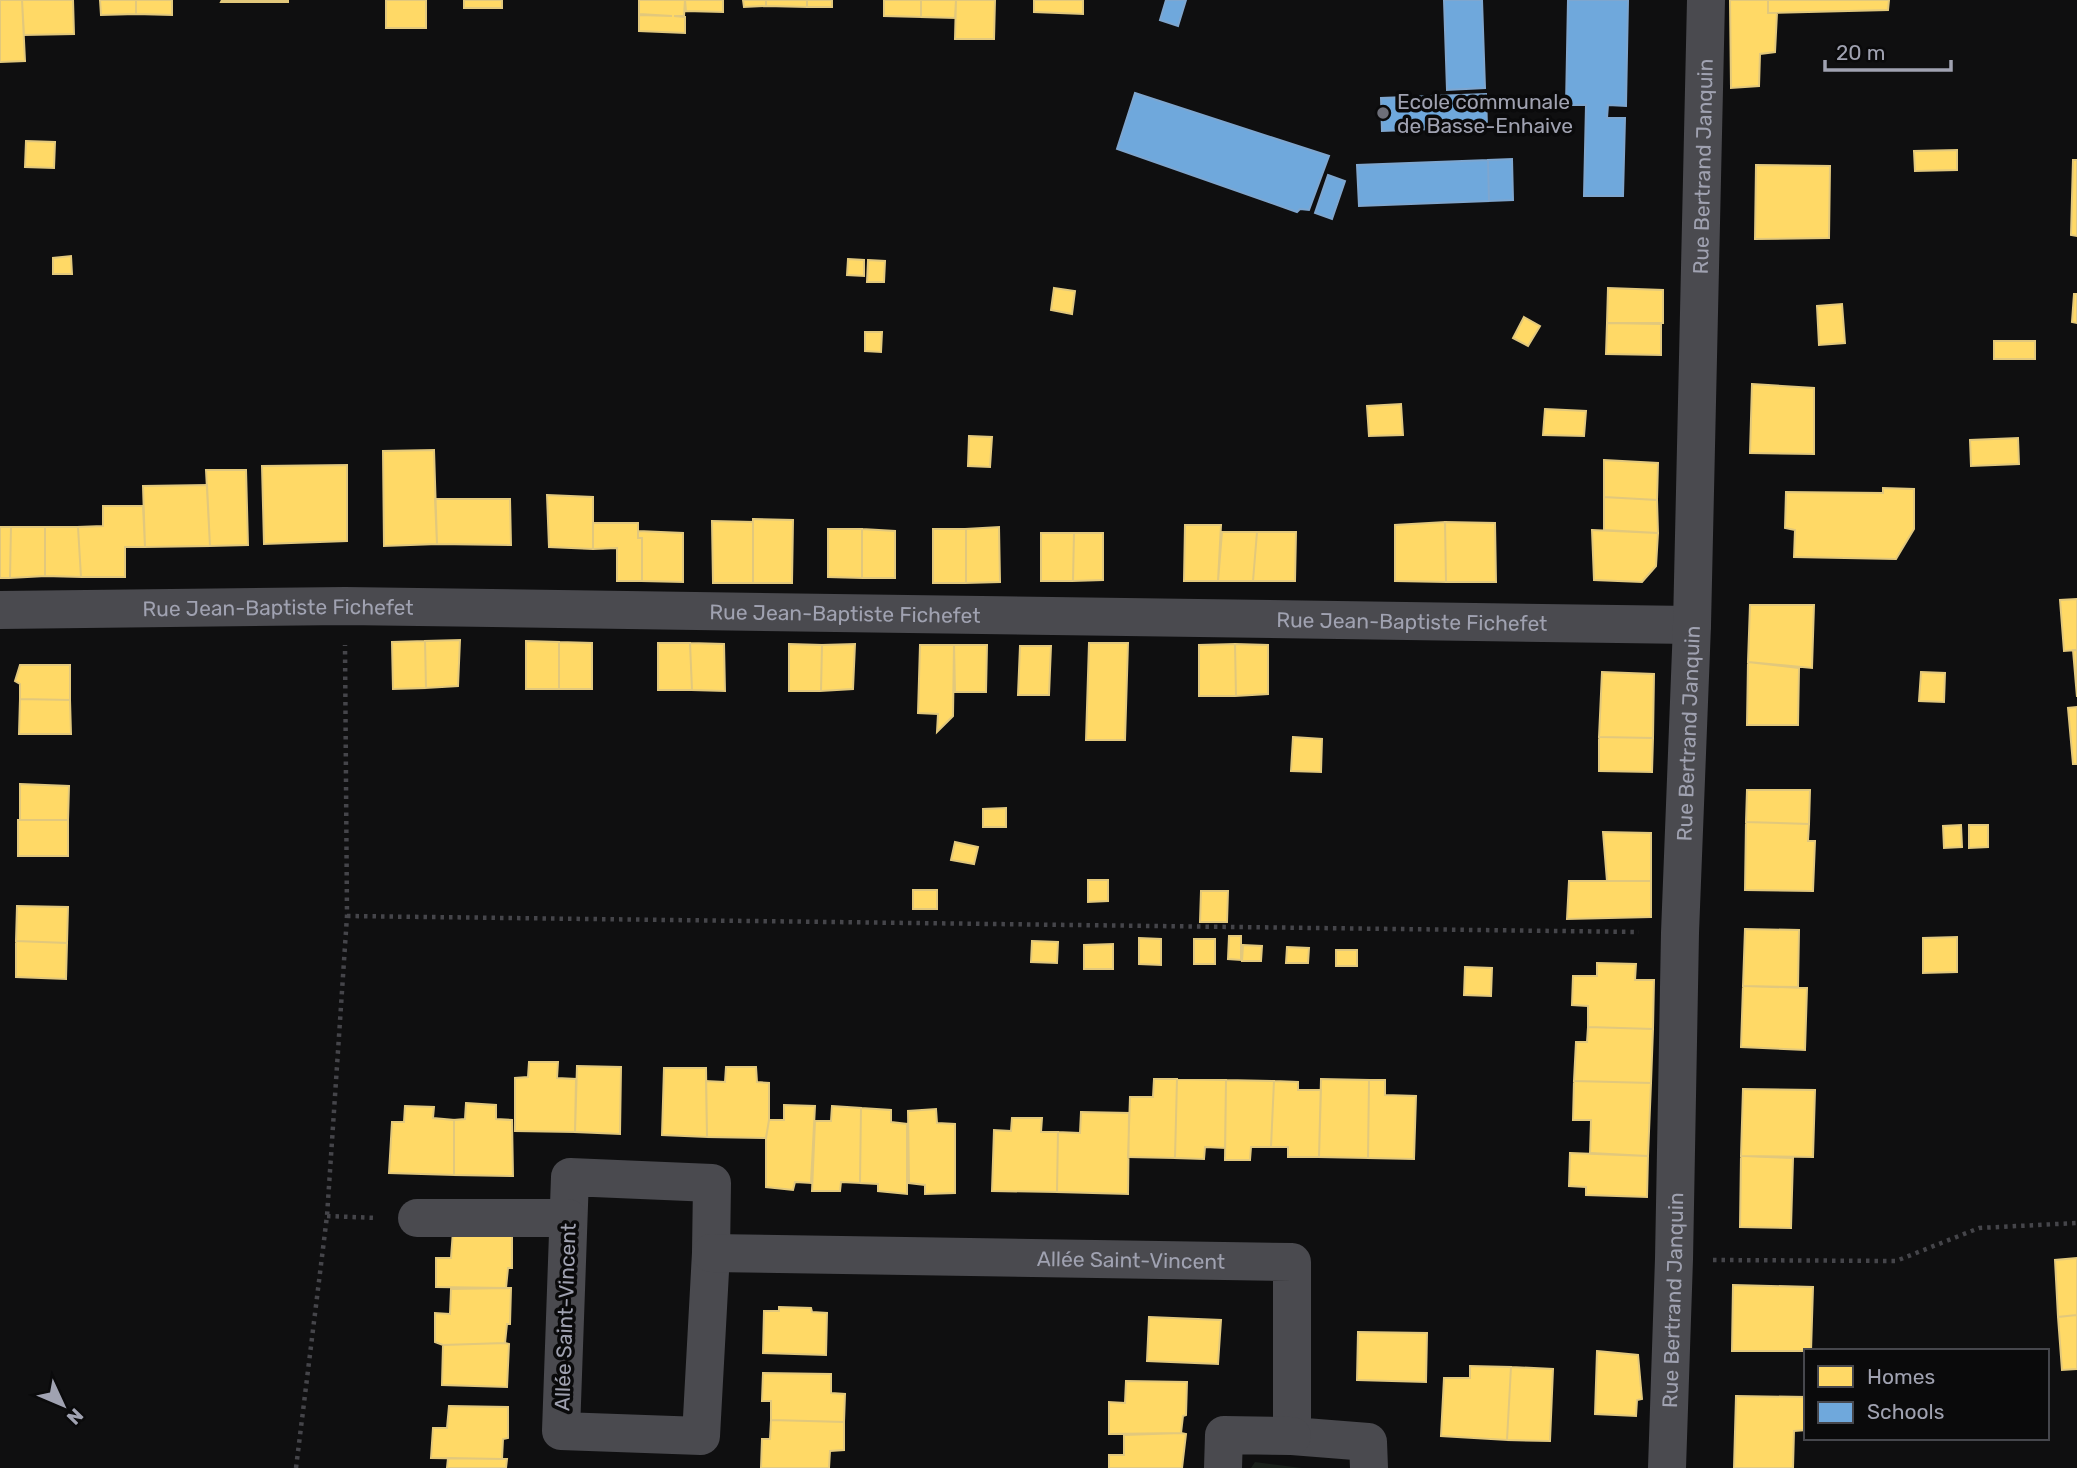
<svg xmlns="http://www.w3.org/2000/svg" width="2077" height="1468" font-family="Rubik,sans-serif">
  <rect width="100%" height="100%" fill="#0f0f10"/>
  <path fill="#1a201b" d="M 1255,1462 L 1302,1468 L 1251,1468 Z"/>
  <path fill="#ffd966" stroke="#e2c87c" stroke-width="2" d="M 0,0 L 22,0 L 25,61 L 0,62 Z
    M 22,0 L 73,0 L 74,34 L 24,35 Z
    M 100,0 L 136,0 L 136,14 L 101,15 Z
    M 136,0 L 172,0 L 172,15 L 136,14 Z
    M 222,0 L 255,0 L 255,2 L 221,2 Z
    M 255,0 L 288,0 L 288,2 L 255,2 Z
    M 386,0 L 426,0 L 426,28 L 386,28 Z
    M 464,0 L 502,0 L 502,8 L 464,8 Z
    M 639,0 L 685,0 L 684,16 L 674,16 L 685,17 L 685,33 L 639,31 L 639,15 L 672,16 L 639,14 Z
    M 685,0 L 723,0 L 723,12 L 686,11 Z
    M 743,0 L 766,0 L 766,6 L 744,7 Z
    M 766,0 L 807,0 L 807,7 L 766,6 Z
    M 807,0 L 832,0 L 832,7 L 807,7 Z
    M 884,0 L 921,0 L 921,17 L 884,16 Z
    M 921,0 L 956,0 L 955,18 L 921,17 Z
    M 956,0 L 995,0 L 994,39 L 955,39 Z
    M 1034,0 L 1083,0 L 1083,14 L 1034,12 Z
    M 1730,0 L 1768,0 L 1768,13 L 1777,13 L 1775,52 L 1760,54 L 1759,86 L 1731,88 Z
    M 1768,0 L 1889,0 L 1888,10 L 1768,13 Z
    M 26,141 L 55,142 L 54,168 L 25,167 Z
    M 1957,150 L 1957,170 L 1915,171 L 1914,151 Z
    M 2073,160 L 2077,160 L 2077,236 L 2071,235 Z
    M 1756,165 L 1830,166 L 1829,238 L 1755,239 Z
    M 71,256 L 72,274 L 53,274 L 53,258 Z
    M 848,259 L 864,260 L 864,276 L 847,275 Z
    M 868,260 L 885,261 L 884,282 L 867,282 Z
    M 1054,288 L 1075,291 L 1072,314 L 1051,310 Z
    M 1608,288 L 1663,290 L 1663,323 L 1607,323 Z
    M 2074,294 L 2077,294 L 2077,323 L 2072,322 Z
    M 1842,304 L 1845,343 L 1819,345 L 1817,306 Z
    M 1524,317 L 1540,326 L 1528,346 L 1513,338 Z
    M 1607,323 L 1661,324 L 1661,355 L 1606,354 Z
    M 865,332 L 882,332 L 881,352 L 865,351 Z
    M 1994,341 L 2035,341 L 2035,359 L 1994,359 Z
    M 1752,384 L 1814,388 L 1814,454 L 1750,453 Z
    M 1401,404 L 1403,435 L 1369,436 L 1367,406 Z
    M 1545,409 L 1586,411 L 1584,436 L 1543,435 Z
    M 969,436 L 992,437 L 990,467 L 968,466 Z
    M 2018,438 L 2019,464 L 1971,466 L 1970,440 Z
    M 434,450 L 437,544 L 384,546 L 383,451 Z
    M 1604,460 L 1658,463 L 1657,500 L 1604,497 Z
    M 347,465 L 347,541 L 264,544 L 262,466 Z
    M 206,470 L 246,470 L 248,545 L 210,546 Z
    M 207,485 L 210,546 L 145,547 L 143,486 Z
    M 1883,488 L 1914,489 L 1914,529 L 1896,559 L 1794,557 L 1795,530 L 1785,528 L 1786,492 L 1883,493 Z
    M 547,495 L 593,497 L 593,549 L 549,547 Z
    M 1604,497 L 1657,500 L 1658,533 L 1604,530 Z
    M 435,499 L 510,499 L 511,545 L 437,544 Z
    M 103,506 L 143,506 L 145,547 L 125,547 L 125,577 L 81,577 L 78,527 L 103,526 Z
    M 753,519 L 793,520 L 792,583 L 753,583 Z
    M 712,521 L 753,522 L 753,583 L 713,583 Z
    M 1445,522 L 1446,582 L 1395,581 L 1395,525 Z
    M 1445,522 L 1495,523 L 1496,582 L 1446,582 Z
    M 593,523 L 638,523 L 638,538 L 642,538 L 642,581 L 617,581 L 617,548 L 593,549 Z
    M 1185,525 L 1221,525 L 1218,581 L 1184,581 Z
    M 0,527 L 11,527 L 10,578 L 0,578 Z
    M 11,527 L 45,527 L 45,576 L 10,578 Z
    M 45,527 L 78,527 L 81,577 L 45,576 Z
    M 999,527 L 1000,582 L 966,583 L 966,529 Z
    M 828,529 L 862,529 L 862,578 L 828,577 Z
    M 862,529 L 895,531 L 895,578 L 862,578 Z
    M 933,529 L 966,529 L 966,583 L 933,583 Z
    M 1592,530 L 1658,533 L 1656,566 L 1642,582 L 1594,580 Z
    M 638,531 L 683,533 L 683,582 L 642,581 L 642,538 L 638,538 Z
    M 1222,532 L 1257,532 L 1253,581 L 1218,581 Z
    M 1257,532 L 1296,532 L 1295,581 L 1253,581 Z
    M 1041,533 L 1074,533 L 1073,581 L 1041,581 Z
    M 1074,533 L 1103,533 L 1103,580 L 1073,581 Z
    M 2077,599 L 2077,650 L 2064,651 L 2060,600 Z
    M 1750,605 L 1814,605 L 1812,668 L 1748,662 Z
    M 460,640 L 458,686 L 426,688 L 425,641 Z
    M 425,641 L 426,688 L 393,689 L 392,642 Z
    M 526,641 L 559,642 L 559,689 L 526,689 Z
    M 559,642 L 592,643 L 592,689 L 559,689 Z
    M 658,643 L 690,643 L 692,690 L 658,690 Z
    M 690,643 L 724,644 L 725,691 L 692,690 Z
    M 1089,643 L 1128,643 L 1125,740 L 1086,740 Z
    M 789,644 L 822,645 L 821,691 L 789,691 Z
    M 855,644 L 853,689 L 821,691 L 822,645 Z
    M 1235,644 L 1236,696 L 1199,696 L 1199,645 Z
    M 1235,644 L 1268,645 L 1268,694 L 1236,696 Z
    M 920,645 L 954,645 L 953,716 L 937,732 L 938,714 L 918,713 Z
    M 954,645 L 987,645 L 986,692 L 955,692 Z
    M 1020,646 L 1051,646 L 1049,695 L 1018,695 Z
    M 2073,650 L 2077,650 L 2077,697 Z
    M 1748,662 L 1799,668 L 1798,725 L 1747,725 Z
    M 20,665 L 70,665 L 70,700 L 20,699 L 20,684 L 15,681 Z
    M 1602,672 L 1654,674 L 1653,738 L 1599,737 Z
    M 1921,672 L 1945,673 L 1944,702 L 1919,701 Z
    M 20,699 L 70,700 L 71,734 L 19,734 Z
    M 2077,707 L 2077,764 L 2073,764 L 2068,708 Z
    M 1293,737 L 1322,739 L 1321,772 L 1291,771 Z
    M 1599,737 L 1653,738 L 1652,772 L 1599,771 Z
    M 20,784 L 69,786 L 68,820 L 20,820 Z
    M 1747,790 L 1810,790 L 1809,824 L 1746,822 Z
    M 1006,808 L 1006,827 L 983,827 L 983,809 Z
    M 18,820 L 68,820 L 68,856 L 18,856 Z
    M 1746,822 L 1809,824 L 1808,841 L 1815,841 L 1813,891 L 1745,890 Z
    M 1961,825 L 1962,847 L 1944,848 L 1943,826 Z
    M 1969,825 L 1988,825 L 1988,847 L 1969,848 Z
    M 1603,832 L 1651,833 L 1651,881 L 1607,881 Z
    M 955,842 L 978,847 L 974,864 L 951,860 Z
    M 1088,880 L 1108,880 L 1108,901 L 1088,902 Z
    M 1569,881 L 1651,881 L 1651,917 L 1567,919 Z
    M 913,890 L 937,890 L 937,909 L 913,909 Z
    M 1201,891 L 1228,891 L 1227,922 L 1200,922 Z
    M 17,906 L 68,907 L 67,943 L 16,941 Z
    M 1745,929 L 1799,930 L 1798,987 L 1743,986 Z
    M 1229,936 L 1241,936 L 1241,960 L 1228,959 Z
    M 1957,937 L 1957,972 L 1923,973 L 1923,938 Z
    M 1139,938 L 1161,939 L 1161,965 L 1139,964 Z
    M 1194,939 L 1215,939 L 1215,964 L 1194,964 Z
    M 16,941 L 67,943 L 66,979 L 16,977 Z
    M 1032,941 L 1058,942 L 1057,963 L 1031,962 Z
    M 1113,944 L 1113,969 L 1084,969 L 1084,945 Z
    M 1243,945 L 1262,946 L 1261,961 L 1242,961 Z
    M 1287,947 L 1309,948 L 1308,963 L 1286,963 Z
    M 1336,950 L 1357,950 L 1357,966 L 1336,966 Z
    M 1597,963 L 1636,964 L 1635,980 L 1654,980 L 1653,1029 L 1588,1027 L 1588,1006 L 1572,1005 L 1573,976 L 1597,976 Z
    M 1465,967 L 1492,968 L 1491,996 L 1464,995 Z
    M 1743,986 L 1807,988 L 1805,1050 L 1741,1047 Z
    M 1588,1027 L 1653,1029 L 1651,1083 L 1574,1081 L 1576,1042 L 1587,1042 Z
    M 529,1062 L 558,1062 L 557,1078 L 576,1079 L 575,1132 L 515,1131 L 515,1078 L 528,1077 Z
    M 577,1066 L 621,1067 L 620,1134 L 575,1132 Z
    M 726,1067 L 756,1067 L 757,1082 L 769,1083 L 769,1120 L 766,1138 L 707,1137 L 706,1081 L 725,1082 Z
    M 664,1068 L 706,1068 L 707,1137 L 662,1135 Z
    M 1154,1079 L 1177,1079 L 1175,1158 L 1128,1157 L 1130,1097 L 1153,1097 Z
    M 1177,1079 L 1226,1080 L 1225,1148 L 1205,1147 L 1204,1159 L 1175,1158 Z
    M 1321,1079 L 1369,1080 L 1368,1158 L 1319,1157 Z
    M 1226,1080 L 1274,1081 L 1271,1147 L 1251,1147 L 1250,1160 L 1225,1160 Z
    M 1369,1080 L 1385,1080 L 1385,1095 L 1416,1096 L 1414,1159 L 1368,1158 Z
    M 1274,1081 L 1298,1082 L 1298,1090 L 1321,1090 L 1319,1157 L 1288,1157 L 1288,1147 L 1271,1147 Z
    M 1574,1081 L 1651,1083 L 1648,1156 L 1590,1153 L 1591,1120 L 1573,1120 Z
    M 1743,1089 L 1815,1090 L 1813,1157 L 1741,1156 Z
    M 466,1103 L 496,1105 L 496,1119 L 512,1120 L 513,1176 L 454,1175 L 454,1120 L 465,1119 Z
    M 784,1105 L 815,1106 L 811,1183 L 795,1182 L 793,1190 L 766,1187 L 766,1138 L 769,1120 L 784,1120 Z
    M 405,1106 L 434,1107 L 433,1118 L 454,1120 L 454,1175 L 389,1173 L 392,1122 L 404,1122 Z
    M 832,1106 L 861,1108 L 860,1183 L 841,1182 L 840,1191 L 812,1191 L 815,1121 L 831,1121 Z
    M 861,1108 L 891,1110 L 891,1122 L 907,1124 L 907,1194 L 878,1191 L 878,1184 L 860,1183 Z
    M 936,1109 L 937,1123 L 955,1124 L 955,1193 L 925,1194 L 925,1185 L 909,1183 L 908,1111 Z
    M 1081,1112 L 1129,1113 L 1128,1194 L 1057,1192 L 1058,1132 L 1080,1133 Z
    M 1012,1118 L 1042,1118 L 1041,1132 L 1058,1132 L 1057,1192 L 992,1191 L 994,1130 L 1011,1131 Z
    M 1570,1153 L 1648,1156 L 1647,1197 L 1586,1195 L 1586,1187 L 1569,1186 Z
    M 1741,1156 L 1793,1158 L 1791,1228 L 1740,1227 Z
    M 453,1231 L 512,1233 L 512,1268 L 508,1268 L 506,1288 L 436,1287 L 436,1258 L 451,1258 Z
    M 2077,1258 L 2077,1315 L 2058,1317 L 2055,1260 Z
    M 1733,1285 L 1813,1287 L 1811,1351 L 1732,1351 Z
    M 511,1288 L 510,1324 L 507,1324 L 505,1343 L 443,1345 L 435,1342 L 435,1313 L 450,1314 L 451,1289 Z
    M 779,1307 L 811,1308 L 812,1312 L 827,1313 L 826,1355 L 763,1353 L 764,1311 L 779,1311 Z
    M 2077,1315 L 2077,1369 L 2062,1370 L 2058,1317 Z
    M 1149,1317 L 1221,1320 L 1218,1364 L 1147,1361 Z
    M 1358,1332 L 1427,1333 L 1426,1382 L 1357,1380 Z
    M 505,1343 L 509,1344 L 507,1387 L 442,1385 L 443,1345 Z
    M 1597,1351 L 1638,1355 L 1642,1399 L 1637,1400 L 1636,1416 L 1595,1414 Z
    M 1470,1366 L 1511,1367 L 1507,1440 L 1441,1436 L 1444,1378 L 1470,1378 Z
    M 1511,1367 L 1553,1369 L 1550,1441 L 1507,1440 Z
    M 763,1373 L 831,1374 L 831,1393 L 845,1394 L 844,1422 L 771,1420 L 771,1401 L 762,1401 Z
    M 1126,1381 L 1187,1382 L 1186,1415 L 1183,1416 L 1181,1433 L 1109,1434 L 1109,1402 L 1125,1403 Z
    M 1736,1396 L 1806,1397 L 1806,1430 L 1794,1431 L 1793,1468 L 1734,1468 Z
    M 449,1406 L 508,1407 L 508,1438 L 503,1439 L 502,1459 L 431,1458 L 433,1428 L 447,1428 Z
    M 771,1420 L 844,1422 L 844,1450 L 830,1451 L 829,1468 L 761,1468 L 762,1439 L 770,1439 Z
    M 1181,1433 L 1186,1434 L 1182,1468 L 1109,1468 L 1109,1455 L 1124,1455 L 1124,1435 Z
    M 448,1458 L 502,1459 L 507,1459 L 506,1468 L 447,1468 Z"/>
  <path fill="#6fa8dc" stroke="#7ea6cf" stroke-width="2" d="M 1166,0 L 1186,0 L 1178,26 L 1160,20 Z
    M 1444,0 L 1482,0 L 1485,88 L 1447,90 Z
    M 1568,0 L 1628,0 L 1626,106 L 1608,105 L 1607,118 L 1625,118 L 1623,196 L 1584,196 L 1586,105 L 1566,105 Z
    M 1135,93 L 1329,156 L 1309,210 L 1300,209 L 1297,212 L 1117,149 Z
    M 1486,94 L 1487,127 L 1382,131 L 1381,98 Z
    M 1512,159 L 1513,200 L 1489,201 L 1488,160 Z
    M 1488,160 L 1489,201 L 1359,206 L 1357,165 Z
    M 1328,175 L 1345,181 L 1332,219 L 1315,213 Z"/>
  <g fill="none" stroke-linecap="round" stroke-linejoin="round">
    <path stroke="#45454a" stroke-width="4.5" stroke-dasharray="3.5 5" stroke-linecap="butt" d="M 347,916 L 1639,932
      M 327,1216 L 377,1218
      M 1713,1260 L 1896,1261 L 1979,1228 L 2077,1223
      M 296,1468 L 327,1216 L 347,916 L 345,645"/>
    <g stroke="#4a4a4f" stroke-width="38">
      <path id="s1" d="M 0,610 L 345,606 L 1692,625"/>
      <path d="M 570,1177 L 712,1183 L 711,1253 L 701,1436 L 561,1431 Z"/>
      <path d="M 417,1218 L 568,1218"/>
      <path id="s2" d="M 711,1253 L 1292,1262 L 1292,1436 L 1368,1442 L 1369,1468"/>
      <path d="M 1223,1468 L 1224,1435 L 1292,1436"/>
      <path id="s3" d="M 1667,1468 L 1674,1259 L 1680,933 L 1692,625 L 1706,0"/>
    </g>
  </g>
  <circle fill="#6d6f79" stroke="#0a0a0b" stroke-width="2.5" cx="1383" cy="113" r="7"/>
  <g text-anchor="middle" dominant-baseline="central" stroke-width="7" stroke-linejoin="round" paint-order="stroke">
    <g font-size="21" fill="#a0a2b1" stroke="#0a0a0b" text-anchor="start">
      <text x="1397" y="101">Ecole communale<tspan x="1397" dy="24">de Basse-Enhaive</tspan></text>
    </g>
    <g font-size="21" fill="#a0a2b1" stroke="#0a0a0b">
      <text stroke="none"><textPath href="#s3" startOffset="1302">Rue Bertrand Janquin</textPath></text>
      <text stroke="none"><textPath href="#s1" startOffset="278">Rue Jean-Baptiste Fichefet</textPath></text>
      <text stroke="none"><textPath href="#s1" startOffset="845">Rue Jean-Baptiste Fichefet</textPath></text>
      <text stroke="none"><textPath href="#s1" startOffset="1412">Rue Jean-Baptiste Fichefet</textPath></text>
      <text stroke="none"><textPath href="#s3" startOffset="735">Rue Bertrand Janquin</textPath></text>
      <text stroke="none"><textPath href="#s2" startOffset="420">Allée Saint-Vincent</textPath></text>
      <text stroke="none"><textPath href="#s3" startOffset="168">Rue Bertrand Janquin</textPath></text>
      <text transform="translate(565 1317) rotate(-88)">Allée Saint-Vincent</text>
    </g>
  </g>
  <rect x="1804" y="1349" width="245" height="91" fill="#0a0a0b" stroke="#46474d" stroke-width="2"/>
  <rect x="1818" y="1366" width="35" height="21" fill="#ffd966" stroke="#46474d" stroke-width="2"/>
  <text x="1867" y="1384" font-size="21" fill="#a0a2b1">Homes</text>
  <rect x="1818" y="1402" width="35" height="21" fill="#6fa8dc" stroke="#46474d" stroke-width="2"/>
  <text x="1867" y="1419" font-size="21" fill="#a0a2b1">Schools</text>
  <g transform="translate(63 1405) rotate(134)" stroke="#0a0a0b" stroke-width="5" paint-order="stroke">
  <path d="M0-5L12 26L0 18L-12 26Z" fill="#a0a2b1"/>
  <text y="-10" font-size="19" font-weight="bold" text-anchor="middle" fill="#a0a2b1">N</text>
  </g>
  <path d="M1825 60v10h126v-10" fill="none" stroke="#a0a2b1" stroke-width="3.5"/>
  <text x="1836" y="60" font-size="21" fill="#a0a2b1" stroke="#0a0a0b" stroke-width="5" paint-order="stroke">20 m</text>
</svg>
